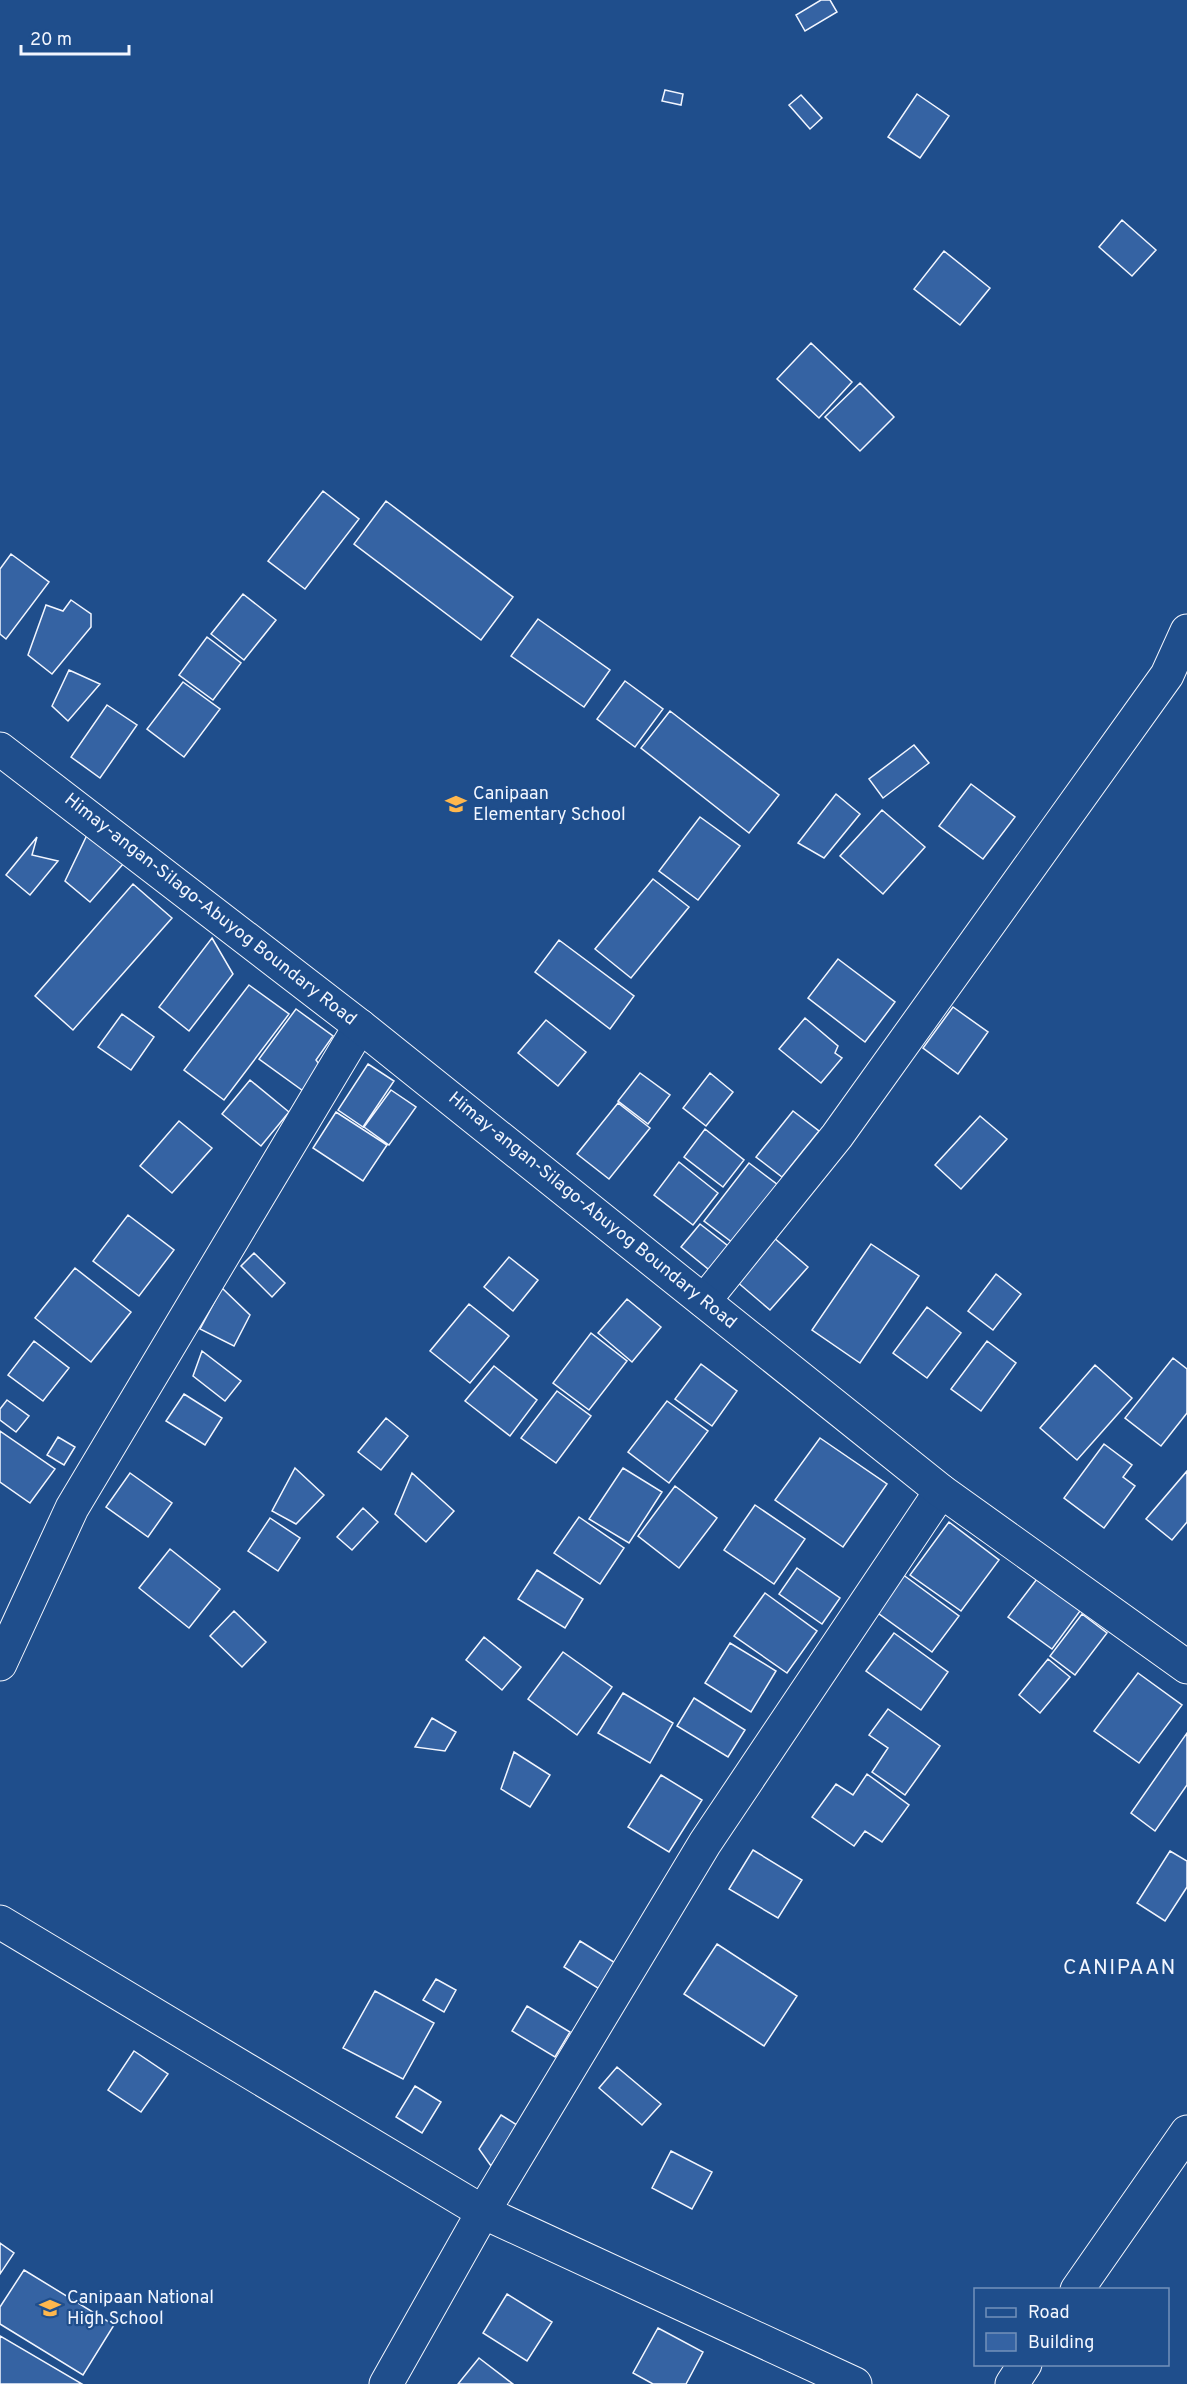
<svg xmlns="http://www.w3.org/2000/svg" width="1187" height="2384" font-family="Overpass,sans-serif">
  <rect width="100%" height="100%" fill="#1f4e8c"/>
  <path fill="#3563a3" stroke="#f2f6ff" stroke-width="1.5" d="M 821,0 L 830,0 L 837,12 L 805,31 L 796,15 Z
    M 665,90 L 683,94 L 681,105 L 662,101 Z
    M 917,94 L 949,116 L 920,158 L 888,137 Z
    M 801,95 L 822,118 L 810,129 L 789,105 Z
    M 1122,220 L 1156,250 L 1132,276 L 1099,247 Z
    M 944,251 L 990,288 L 960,325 L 914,289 Z
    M 811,343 L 852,382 L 819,418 L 777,379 Z
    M 860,383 L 894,417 L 860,451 L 825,417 Z
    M 323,491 L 359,519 L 305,589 L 268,561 Z
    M 386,501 L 513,597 L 481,640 L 354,544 Z
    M 11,554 L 49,582 L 6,639 L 0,634 L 0,569 Z
    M 243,594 L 276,620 L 244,660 L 211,634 Z
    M 71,600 L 91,614 L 91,627 L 52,674 L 28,655 L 46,605 L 63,611 Z
    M 538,619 L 610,670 L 584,707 L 511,656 Z
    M 207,637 L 241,663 L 213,700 L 179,675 Z
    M 69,670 L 100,684 L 68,721 L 52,706 Z
    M 625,681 L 663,709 L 635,747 L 597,719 Z
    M 183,682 L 220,709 L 184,757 L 147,729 Z
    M 107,705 L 137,725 L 100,778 L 71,757 Z
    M 670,711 L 779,795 L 749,833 L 641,748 Z
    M 914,745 L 929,763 L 883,798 L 869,779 Z
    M 971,784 L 1015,817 L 983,859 L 939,826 Z
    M 836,794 L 860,814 L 824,858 L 798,843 Z
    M 882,810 L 925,847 L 883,894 L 840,856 Z
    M 700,817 L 740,846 L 698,900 L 659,871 Z
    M 88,833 L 123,864 L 90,902 L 65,881 Z
    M 37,837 L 32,855 L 58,861 L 30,895 L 6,875 Z
    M 653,879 L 689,907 L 631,978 L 595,949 Z
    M 133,884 L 172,918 L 73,1030 L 35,996 Z
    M 212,938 L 233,974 L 189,1031 L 159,1007 Z
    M 559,940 L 634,996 L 610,1029 L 535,972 Z
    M 838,959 L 895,1002 L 865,1042 L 808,998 Z
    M 249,985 L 289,1014 L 224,1100 L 184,1070 Z
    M 953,1007 L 988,1032 L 958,1074 L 923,1048 Z
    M 296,1009 L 333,1036 L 316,1060 L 323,1069 L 306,1093 L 259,1059 Z
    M 122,1014 L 154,1037 L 131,1070 L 98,1047 Z
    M 805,1018 L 838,1046 L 835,1053 L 842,1058 L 821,1083 L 779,1049 Z
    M 546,1020 L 586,1052 L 558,1086 L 518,1053 Z
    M 368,1064 L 394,1081 L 363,1127 L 338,1110 Z
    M 640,1073 L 670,1095 L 648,1124 L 618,1101 Z
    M 710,1073 L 733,1092 L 706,1126 L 683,1108 Z
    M 250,1080 L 289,1112 L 261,1146 L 222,1114 Z
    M 391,1090 L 416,1107 L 389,1145 L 364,1127 Z
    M 618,1103 L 650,1128 L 609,1179 L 577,1154 Z
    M 793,1111 L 819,1131 L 782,1177 L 756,1157 Z
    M 336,1112 L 387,1145 L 363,1181 L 313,1148 Z
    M 980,1116 L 1007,1139 L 961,1189 L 935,1165 Z
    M 179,1121 L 212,1148 L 172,1193 L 140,1166 Z
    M 705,1129 L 744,1160 L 723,1187 L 684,1157 Z
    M 679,1162 L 718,1193 L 693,1225 L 654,1195 Z
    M 749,1163 L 782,1188 L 737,1246 L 704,1221 Z
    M 128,1215 L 174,1250 L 139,1296 L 93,1261 Z
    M 700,1224 L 732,1249 L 713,1273 L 681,1247 Z
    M 773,1237 L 808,1267 L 770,1310 L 736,1281 Z
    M 871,1244 L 919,1276 L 860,1363 L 812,1330 Z
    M 254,1253 L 285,1283 L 272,1297 L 241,1266 Z
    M 509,1257 L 538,1280 L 513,1311 L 484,1287 Z
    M 75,1268 L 131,1312 L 91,1362 L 35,1318 Z
    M 996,1274 L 1021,1294 L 993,1330 L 968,1311 Z
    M 222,1288 L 250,1315 L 234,1346 L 200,1329 Z
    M 627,1299 L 661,1327 L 632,1362 L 598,1333 Z
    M 469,1304 L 509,1336 L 470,1383 L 430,1351 Z
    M 927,1307 L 961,1333 L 927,1378 L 893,1353 Z
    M 591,1333 L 627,1361 L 589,1410 L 553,1383 Z
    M 34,1341 L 69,1368 L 43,1401 L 8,1375 Z
    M 987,1341 L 1016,1363 L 981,1411 L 951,1389 Z
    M 202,1351 L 241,1381 L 225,1401 L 193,1376 Z
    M 1173,1358 L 1187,1369 L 1187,1413 L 1161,1446 L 1125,1418 Z
    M 701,1364 L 737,1391 L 712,1426 L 675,1399 Z
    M 1095,1365 L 1132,1398 L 1077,1460 L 1040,1428 Z
    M 494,1366 L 537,1400 L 510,1436 L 465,1401 Z
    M 557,1391 L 591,1416 L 556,1463 L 521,1438 Z
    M 184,1394 L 222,1418 L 205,1445 L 166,1421 Z
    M 7,1400 L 29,1416 L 16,1432 L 0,1420 L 0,1409 Z
    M 667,1401 L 708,1431 L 669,1483 L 628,1452 Z
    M 386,1418 L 408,1436 L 381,1470 L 358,1452 Z
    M 0,1431 L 55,1469 L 30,1503 L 0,1482 Z
    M 58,1437 L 75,1447 L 64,1465 L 47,1455 Z
    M 820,1438 L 887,1484 L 843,1547 L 775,1500 Z
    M 1104,1444 L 1132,1465 L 1123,1477 L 1135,1486 L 1104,1528 L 1064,1498 Z
    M 295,1468 L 324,1495 L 296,1524 L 272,1511 Z
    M 623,1468 L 662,1492 L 629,1543 L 589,1519 Z
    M 1187,1471 L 1187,1522 L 1172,1540 L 1146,1519 Z
    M 130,1473 L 172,1503 L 148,1537 L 106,1507 Z
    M 412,1473 L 454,1511 L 426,1542 L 395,1514 Z
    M 675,1486 L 717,1518 L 679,1568 L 638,1536 Z
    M 755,1505 L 805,1539 L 774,1584 L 724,1550 Z
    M 363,1508 L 378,1522 L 352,1550 L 337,1537 Z
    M 579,1517 L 624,1548 L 600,1584 L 554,1553 Z
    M 270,1518 L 300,1538 L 278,1571 L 248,1551 Z
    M 949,1522 L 999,1560 L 961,1611 L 910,1575 Z
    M 170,1549 L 220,1589 L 189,1628 L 139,1588 Z
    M 797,1568 L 840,1598 L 822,1624 L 779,1594 Z
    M 537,1570 L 583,1599 L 565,1628 L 518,1599 Z
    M 902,1574 L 959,1616 L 932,1652 L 875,1611 Z
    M 1040,1575 L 1083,1607 L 1052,1649 L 1008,1617 Z
    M 765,1593 L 817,1631 L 787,1673 L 734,1636 Z
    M 234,1611 L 266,1642 L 242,1667 L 210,1636 Z
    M 1082,1614 L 1107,1633 L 1075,1675 L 1050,1656 Z
    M 894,1633 L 948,1672 L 921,1710 L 866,1671 Z
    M 484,1637 L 521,1667 L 502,1690 L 466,1660 Z
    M 730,1643 L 776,1671 L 751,1712 L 705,1683 Z
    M 563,1652 L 612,1687 L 577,1735 L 528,1699 Z
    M 1048,1659 L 1070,1677 L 1040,1713 L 1019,1695 Z
    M 1138,1673 L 1182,1705 L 1139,1763 L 1094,1731 Z
    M 623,1693 L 673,1723 L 650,1763 L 598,1733 Z
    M 694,1698 L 745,1730 L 728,1757 L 677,1726 Z
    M 888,1709 L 940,1746 L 905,1795 L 872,1772 L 888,1748 L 869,1735 Z
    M 432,1718 L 456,1732 L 445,1751 L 415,1747 Z
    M 1187,1733 L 1187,1785 L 1155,1831 L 1131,1813 Z
    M 514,1752 L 550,1775 L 530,1807 L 501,1789 Z
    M 867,1774 L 909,1805 L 882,1842 L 865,1831 L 854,1846 L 812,1817 L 836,1784 L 853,1795 Z
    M 661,1775 L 702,1800 L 669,1852 L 628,1827 Z
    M 753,1850 L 802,1880 L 778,1918 L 729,1889 Z
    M 1170,1851 L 1187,1861 L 1187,1887 L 1165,1921 L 1137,1903 Z
    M 580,1941 L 617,1964 L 601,1990 L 564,1967 Z
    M 717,1944 L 797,1996 L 764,2046 L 684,1994 Z
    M 436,1979 L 456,1990 L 444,2012 L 423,2000 Z
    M 375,1991 L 434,2023 L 403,2079 L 343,2048 Z
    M 527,2006 L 570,2032 L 555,2057 L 512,2031 Z
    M 134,2051 L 168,2074 L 141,2112 L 108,2090 Z
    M 617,2067 L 661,2104 L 642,2125 L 599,2088 Z
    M 415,2086 L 441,2102 L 422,2133 L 396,2117 Z
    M 501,2115 L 517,2125 L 491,2166 L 479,2149 Z
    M 671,2151 L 712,2172 L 692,2209 L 652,2188 Z
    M 0,2243 L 14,2253 L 0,2274 Z
    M 24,2270 L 114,2325 L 83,2375 L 0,2324 L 0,2307 Z
    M 507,2294 L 552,2322 L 527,2361 L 483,2333 Z
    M 658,2328 L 703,2352 L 686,2384 L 653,2384 L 633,2373 Z
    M 0,2336 L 82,2384 L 0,2384 Z
    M 479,2358 L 513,2384 L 458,2384 Z"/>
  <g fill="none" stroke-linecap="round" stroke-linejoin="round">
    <defs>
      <path id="street" d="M 704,1301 L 837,1136 L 1167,675 L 1187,631
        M 0,1664 L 72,1508 L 360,1026
        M 0,1922 L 483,2212 L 855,2384
        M 1077,2290 L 1187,2132
        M 386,2384 L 483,2212 L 705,1843 L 941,1491
        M 1012,2384 L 1025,2364"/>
      <path id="primary" d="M 0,749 L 360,1026 L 941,1491 L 1187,1667"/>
    </defs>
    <use href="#street" stroke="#f2f6ff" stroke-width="35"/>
    <use href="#primary" stroke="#f2f6ff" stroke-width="35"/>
    <use href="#street" stroke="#1f4e8c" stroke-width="33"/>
    <use href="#primary" stroke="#1f4e8c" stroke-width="33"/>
  </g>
  <defs>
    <symbol id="school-bare" viewBox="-9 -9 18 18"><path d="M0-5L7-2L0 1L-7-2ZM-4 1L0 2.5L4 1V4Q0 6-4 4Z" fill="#ffb74d" stroke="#1f4e8c" stroke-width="2.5" paint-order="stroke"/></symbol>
  </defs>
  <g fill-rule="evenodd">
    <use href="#school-bare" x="441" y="789" width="30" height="30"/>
    <use href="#school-bare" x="35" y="2293" width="30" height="30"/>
  </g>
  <g text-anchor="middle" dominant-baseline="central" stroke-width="4.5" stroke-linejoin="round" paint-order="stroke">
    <g font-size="18" fill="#f2f6ff" stroke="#1f4e8c" text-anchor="start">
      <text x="473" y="794">Canipaan<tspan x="473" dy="21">Elementary School</tspan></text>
      <text x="67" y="2298">Canipaan National<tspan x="67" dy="21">High School</tspan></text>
    </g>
    <g font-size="18" fill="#f2f6ff" stroke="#1f4e8c">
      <text transform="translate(210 910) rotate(38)">Himay-angan-Silago-Abuyog Boundary Road</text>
      <text transform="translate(592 1211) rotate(39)">Himay-angan-Silago-Abuyog Boundary Road</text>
    </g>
    <g font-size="21" letter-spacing="1.5" fill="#f2f6ff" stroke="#1f4e8c">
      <text x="1120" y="1968">CANIPAAN</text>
    </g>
  </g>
  <rect x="974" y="2288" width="195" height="78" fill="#1f4e8c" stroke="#7391ba" stroke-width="1.5"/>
  <rect x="986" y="2308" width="30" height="9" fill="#1f4e8c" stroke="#7391ba" stroke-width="1.5"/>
  <text x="1028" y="2318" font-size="18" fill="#f2f6ff">Road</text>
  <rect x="986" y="2333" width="30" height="18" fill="#3563a3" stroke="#7391ba" stroke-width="1.5"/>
  <text x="1028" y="2348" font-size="18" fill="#f2f6ff">Building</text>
  <path d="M21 45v9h108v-9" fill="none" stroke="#f2f6ff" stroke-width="3"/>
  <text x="30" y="45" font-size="18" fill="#f2f6ff" stroke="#1f4e8c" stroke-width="4.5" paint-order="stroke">20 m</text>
</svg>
